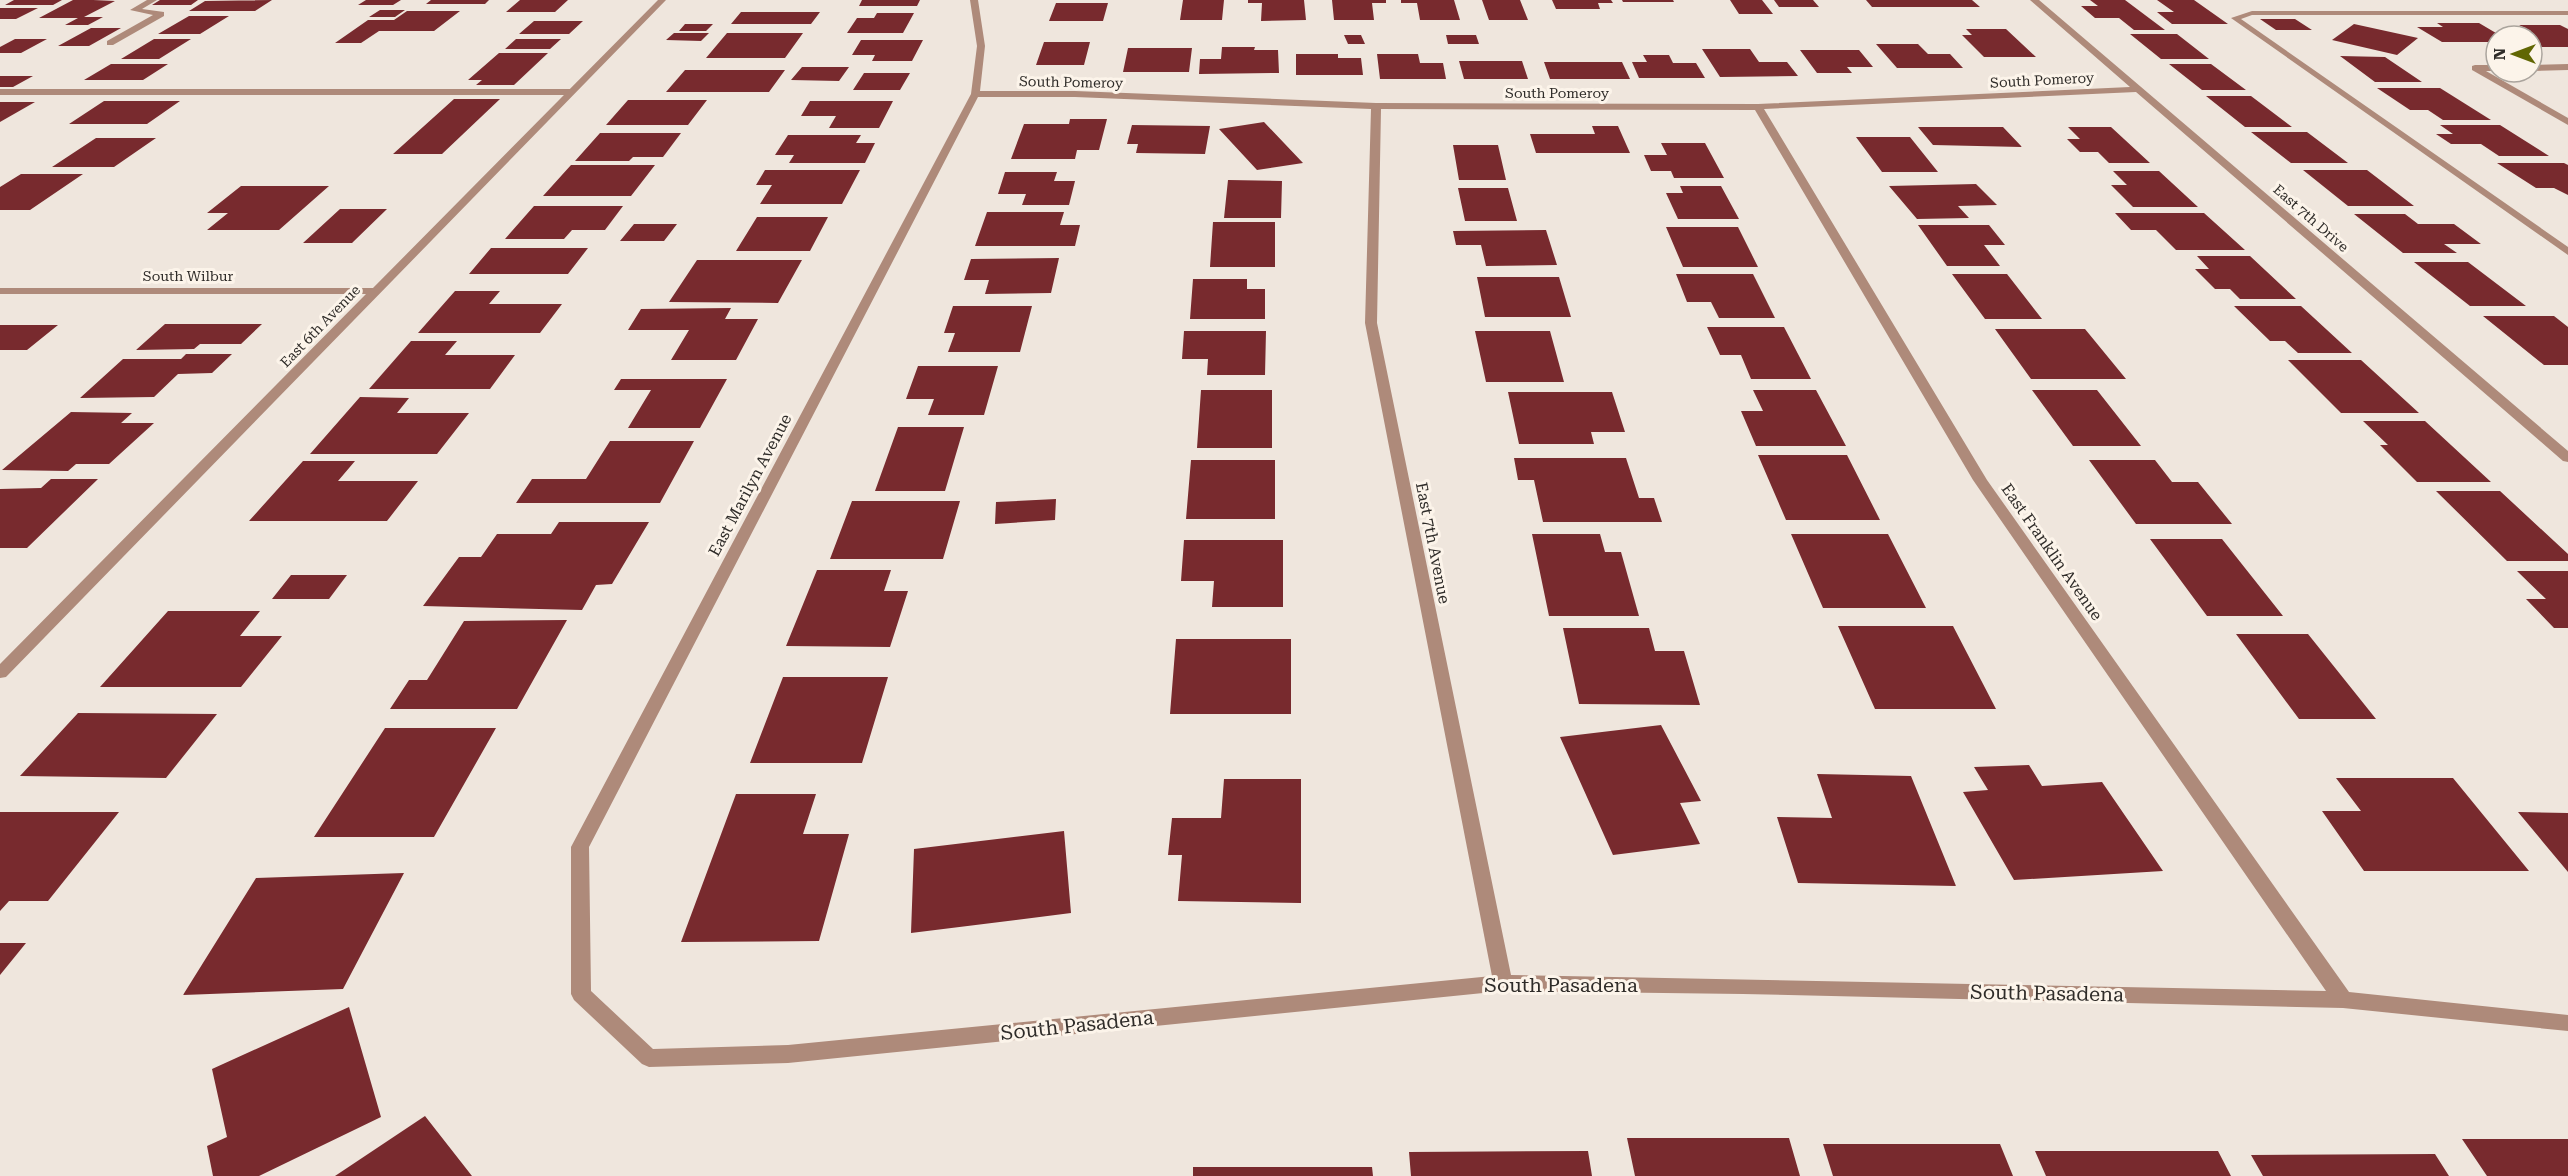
<svg xmlns="http://www.w3.org/2000/svg" width="2568" height="1176" font-family="'Roboto Serif',serif">
  <rect width="100%" height="100%" fill="#efe6dd"/>
  <path fill="#782a2e" d="M 14,0 L 62,0 L 53,5 L 5,5 Z
    M 73,0 L 93,0 L 115,1 L 84,17 L 103,17 L 88,25 L 65,25 L 78,18 L 39,18 Z
    M 160,0 L 198,0 L 191,5 L 152,5 Z
    M 272,0 L 255,11 L 189,11 L 205,1 Z
    M 366,0 L 401,0 L 393,5 L 358,5 Z
    M 431,0 L 489,0 L 485,4 L 426,4 Z
    M 520,0 L 568,0 L 555,12 L 506,12 Z
    M 862,0 L 920,0 L 917,6 L 859,6 Z
    M 1183,0 L 1224,0 L 1222,20 L 1180,20 Z
    M 1248,0 L 1304,0 L 1306,20 L 1261,21 L 1262,3 L 1248,3 Z
    M 1332,0 L 1386,0 L 1386,3 L 1372,3 L 1374,20 L 1334,20 Z
    M 1401,0 L 1454,0 L 1460,20 L 1420,20 L 1417,3 L 1401,3 Z
    M 1482,0 L 1520,0 L 1528,20 L 1489,20 Z
    M 1552,0 L 1611,0 L 1613,3 L 1598,3 L 1600,9 L 1556,9 Z
    M 1622,0 L 1673,0 L 1674,2 L 1623,2 Z
    M 1730,0 L 1762,0 L 1773,14 L 1739,14 Z
    M 1774,0 L 1813,0 L 1819,7 L 1779,7 Z
    M 1866,0 L 1972,0 L 1980,7 L 1872,7 Z
    M 2090,0 L 2125,0 L 2165,30 L 2134,30 L 2119,18 L 2095,18 L 2081,6 L 2098,6 Z
    M 2157,0 L 2194,0 L 2228,24 L 2172,24 L 2157,12 L 2174,12 Z
    M 1056,3 L 1108,3 L 1103,21 L 1049,21 Z
    M 0,8 L 38,8 L 16,19 L 0,19 Z
    M 380,10 L 405,10 L 395,17 L 369,17 Z
    M 407,11 L 460,11 L 434,31 L 379,31 L 361,43 L 335,43 L 368,20 L 394,20 Z
    M 741,12 L 820,12 L 811,24 L 731,24 Z
    M 877,13 L 914,13 L 903,33 L 847,33 L 857,18 L 874,18 Z
    M 189,16 L 229,16 L 200,34 L 158,34 Z
    M 2260,19 L 2295,19 L 2312,30 L 2276,30 Z
    M 534,21 L 583,21 L 569,34 L 519,34 Z
    M 2437,23 L 2479,23 L 2501,36 L 2496,36 L 2496,42 L 2442,42 L 2417,27 L 2443,27 Z
    M 685,24 L 713,24 L 706,31 L 679,31 Z
    M 2354,24 L 2418,38 L 2397,55 L 2332,40 Z
    M 2519,25 L 2560,25 L 2568,29 L 2568,47 L 2534,47 L 2532,46 L 2532,36 L 2514,36 L 2506,31 L 2531,31 Z
    M 91,28 L 121,28 L 89,46 L 58,46 Z
    M 1966,29 L 2006,29 L 2036,57 L 1984,57 L 1962,35 L 1972,35 Z
    M 674,33 L 709,33 L 701,41 L 666,40 Z
    M 727,33 L 803,33 L 785,58 L 706,58 Z
    M 2130,34 L 2177,34 L 2209,59 L 2161,59 Z
    M 1344,35 L 1361,35 L 1365,44 L 1348,44 Z
    M 1446,35 L 1476,35 L 1479,44 L 1448,44 Z
    M 15,39 L 47,39 L 21,53 L 0,53 L 0,47 Z
    M 154,39 L 191,39 L 159,59 L 121,59 Z
    M 516,39 L 561,39 L 550,49 L 505,49 Z
    M 861,40 L 923,40 L 912,61 L 872,61 L 875,55 L 852,55 Z
    M 1044,42 L 1090,42 L 1084,65 L 1036,65 Z
    M 1876,44 L 1918,44 L 1928,54 L 1950,54 L 1963,68 L 1897,68 Z
    M 1222,47 L 1255,47 L 1254,50 L 1278,50 L 1279,73 L 1199,74 L 1200,59 L 1221,59 Z
    M 1128,48 L 1192,48 L 1189,72 L 1123,72 Z
    M 1702,49 L 1750,49 L 1759,62 L 1787,62 L 1798,76 L 1720,77 Z
    M 1800,50 L 1859,50 L 1873,67 L 1847,67 L 1852,73 L 1817,73 Z
    M 499,53 L 548,53 L 514,85 L 476,85 L 482,80 L 468,80 Z
    M 1296,54 L 1338,54 L 1338,58 L 1361,58 L 1363,75 L 1296,75 Z
    M 1377,54 L 1418,54 L 1420,63 L 1443,63 L 1446,79 L 1380,79 Z
    M 1643,55 L 1669,55 L 1673,63 L 1696,63 L 1705,78 L 1639,78 L 1632,62 L 1647,62 Z
    M 2340,56 L 2385,57 L 2422,82 L 2375,82 Z
    M 1459,61 L 1522,61 L 1528,79 L 1464,79 Z
    M 1544,62 L 1622,62 L 1630,79 L 1550,79 Z
    M 111,64 L 168,64 L 143,80 L 84,80 Z
    M 2169,64 L 2211,64 L 2246,90 L 2202,90 Z
    M 802,67 L 849,67 L 839,81 L 791,80 Z
    M 685,70 L 785,70 L 769,92 L 666,92 Z
    M 864,73 L 910,73 L 900,90 L 853,90 Z
    M 0,76 L 33,76 L 13,87 L 0,87 Z
    M 2377,88 L 2440,88 L 2491,120 L 2443,120 L 2428,110 L 2410,110 Z
    M 2206,96 L 2251,96 L 2292,127 L 2245,127 Z
    M 454,99 L 500,99 L 442,154 L 393,154 Z
    M 628,100 L 707,100 L 688,125 L 606,125 Z
    M 104,101 L 180,101 L 147,124 L 69,124 Z
    M 810,101 L 893,101 L 879,128 L 829,128 L 836,116 L 801,116 Z
    M 0,102 L 35,102 L 0,122 Z
    M 1070,119 L 1107,119 L 1099,150 L 1077,150 L 1075,159 L 1011,159 L 1024,124 L 1069,124 Z
    M 1264,122 L 1303,163 L 1257,170 L 1219,129 Z
    M 1132,125 L 1210,126 L 1205,154 L 1136,153 L 1138,144 L 1127,144 Z
    M 2440,125 L 2500,125 L 2549,156 L 2499,156 L 2481,144 L 2451,144 L 2436,134 L 2453,134 Z
    M 1592,126 L 1618,126 L 1630,153 L 1536,153 L 1530,134 L 1595,134 Z
    M 1918,127 L 2003,127 L 2022,147 L 1933,145 Z
    M 2068,127 L 2111,127 L 2150,163 L 2109,163 L 2098,152 L 2080,152 L 2067,139 L 2080,139 Z
    M 2251,132 L 2307,132 L 2348,163 L 2291,163 Z
    M 600,133 L 681,133 L 663,157 L 633,157 L 629,161 L 575,161 Z
    M 788,135 L 861,135 L 856,143 L 875,143 L 865,163 L 789,163 L 794,155 L 775,155 Z
    M 1856,137 L 1910,137 L 1938,172 L 1882,172 Z
    M 96,138 L 156,138 L 114,167 L 52,167 Z
    M 1661,143 L 1705,143 L 1724,178 L 1674,178 L 1671,171 L 1651,171 L 1644,155 L 1667,155 Z
    M 1453,145 L 1498,145 L 1506,180 L 1459,180 Z
    M 2497,163 L 2564,163 L 2568,165 L 2568,195 L 2554,188 L 2536,188 Z
    M 571,165 L 655,165 L 631,196 L 543,196 Z
    M 765,170 L 860,170 L 842,204 L 760,204 L 772,185 L 756,185 Z
    M 2303,170 L 2367,170 L 2414,206 L 2348,206 Z
    M 2113,171 L 2159,171 L 2198,207 L 2133,207 L 2111,185 L 2127,185 Z
    M 1005,172 L 1057,172 L 1054,181 L 1075,181 L 1069,205 L 1022,205 L 1026,194 L 998,194 Z
    M 21,174 L 83,174 L 30,210 L 0,210 L 0,187 Z
    M 1228,180 L 1282,181 L 1281,218 L 1224,218 Z
    M 1976,184 L 1997,205 L 1958,206 L 1969,218 L 1917,219 L 1889,186 Z
    M 241,186 L 329,186 L 279,230 L 207,230 L 228,213 L 207,213 Z
    M 1680,186 L 1721,186 L 1739,219 L 1678,219 L 1666,193 L 1683,193 Z
    M 1458,188 L 1508,188 L 1517,221 L 1465,221 Z
    M 534,206 L 623,206 L 605,230 L 572,230 L 564,239 L 505,239 Z
    M 340,209 L 387,209 L 352,243 L 303,243 Z
    M 987,212 L 1064,212 L 1060,225 L 1080,225 L 1075,246 L 975,246 Z
    M 2115,213 L 2204,213 L 2245,250 L 2176,250 L 2156,230 L 2131,230 Z
    M 2354,214 L 2405,214 L 2418,224 L 2454,224 L 2481,244 L 2444,244 L 2457,253 L 2403,253 Z
    M 757,217 L 828,217 L 810,251 L 736,251 Z
    M 1213,222 L 1275,222 L 1275,267 L 1210,267 Z
    M 634,224 L 677,224 L 664,241 L 620,241 Z
    M 1918,225 L 1989,225 L 2005,245 L 1984,245 L 2000,266 L 1947,266 Z
    M 1666,227 L 1738,227 L 1758,267 L 1683,267 Z
    M 1546,230 L 1557,265 L 1486,266 L 1481,245 L 1456,245 L 1453,231 Z
    M 491,248 L 588,248 L 568,274 L 469,274 Z
    M 2197,256 L 2250,256 L 2296,299 L 2240,299 L 2230,289 L 2215,289 L 2195,269 L 2209,269 Z
    M 1059,258 L 1051,293 L 985,294 L 989,280 L 964,280 L 971,259 Z
    M 697,260 L 802,260 L 778,303 L 669,302 Z
    M 2414,262 L 2468,262 L 2526,306 L 2470,306 Z
    M 1676,274 L 1753,274 L 1775,318 L 1719,318 L 1711,302 L 1687,302 Z
    M 1952,274 L 2007,274 L 2042,319 L 1985,319 Z
    M 1477,277 L 1559,277 L 1571,317 L 1485,317 Z
    M 1193,279 L 1247,279 L 1247,289 L 1265,289 L 1265,319 L 1190,319 Z
    M 455,291 L 500,291 L 489,304 L 562,304 L 540,333 L 418,333 Z
    M 953,306 L 1032,306 L 1020,352 L 948,352 L 955,333 L 944,333 Z
    M 2234,306 L 2301,306 L 2352,353 L 2298,353 L 2285,341 L 2270,341 Z
    M 731,308 L 725,319 L 758,319 L 736,360 L 671,360 L 689,330 L 628,330 L 641,309 Z
    M 2483,316 L 2554,316 L 2568,327 L 2568,365 L 2544,365 Z
    M 165,324 L 262,324 L 241,344 L 200,344 L 194,349 L 136,350 Z
    M 0,325 L 58,325 L 27,350 L 0,350 Z
    M 1707,327 L 1784,327 L 1811,379 L 1751,379 L 1741,355 L 1720,355 Z
    M 1995,329 L 2085,329 L 2126,379 L 2031,379 Z
    M 1184,331 L 1266,331 L 1265,375 L 1207,375 L 1208,359 L 1182,359 Z
    M 1475,331 L 1550,331 L 1564,382 L 1486,382 Z
    M 411,341 L 457,341 L 445,355 L 515,355 L 490,389 L 369,389 Z
    M 186,354 L 232,354 L 212,373 L 178,374 L 154,397 L 80,398 L 123,359 L 181,359 Z
    M 2288,360 L 2361,360 L 2419,413 L 2341,413 Z
    M 918,366 L 998,366 L 984,415 L 928,415 L 934,399 L 906,399 Z
    M 621,379 L 727,379 L 700,428 L 628,428 L 651,390 L 614,390 Z
    M 1201,390 L 1272,390 L 1272,448 L 1197,448 Z
    M 1753,390 L 1816,390 L 1846,446 L 1756,446 L 1741,411 L 1763,411 Z
    M 2032,390 L 2097,390 L 2141,446 L 2073,446 Z
    M 1508,392 L 1612,392 L 1625,432 L 1591,432 L 1594,444 L 1519,444 Z
    M 360,397 L 409,398 L 397,413 L 469,413 L 437,454 L 310,454 Z
    M 71,412 L 132,413 L 121,423 L 154,423 L 109,464 L 76,464 L 68,471 L 2,470 Z
    M 2363,421 L 2425,421 L 2491,482 L 2417,482 L 2380,445 L 2388,445 Z
    M 898,427 L 964,427 L 945,491 L 875,491 Z
    M 610,441 L 694,441 L 660,503 L 516,503 L 532,479 L 586,479 Z
    M 1758,455 L 1847,455 L 1880,520 L 1786,520 Z
    M 1514,458 L 1626,458 L 1639,498 L 1654,498 L 1662,522 L 1543,522 L 1534,480 L 1518,480 Z
    M 1191,460 L 1275,460 L 1275,519 L 1186,519 Z
    M 2089,460 L 2155,460 L 2172,482 L 2198,482 L 2232,524 L 2136,524 Z
    M 303,461 L 355,461 L 338,481 L 418,481 L 387,521 L 249,521 Z
    M 51,479 L 98,479 L 27,548 L 0,548 L 0,489 L 41,488 Z
    M 2436,491 L 2500,491 L 2568,554 L 2568,561 L 2507,561 Z
    M 1056,499 L 1055,520 L 995,524 L 996,502 Z
    M 852,501 L 960,501 L 943,559 L 830,559 Z
    M 559,522 L 649,522 L 612,584 L 596,585 L 582,610 L 423,606 L 459,557 L 481,557 L 497,534 L 551,534 Z
    M 1532,534 L 1600,534 L 1605,552 L 1621,552 L 1639,616 L 1549,616 Z
    M 1791,534 L 1888,534 L 1926,608 L 1823,608 Z
    M 2150,539 L 2222,539 L 2283,616 L 2207,616 Z
    M 1184,540 L 1283,540 L 1283,607 L 1212,607 L 1214,581 L 1181,581 Z
    M 817,570 L 891,570 L 884,591 L 908,591 L 890,647 L 786,646 Z
    M 2517,571 L 2568,571 L 2568,628 L 2554,628 L 2526,599 L 2546,599 Z
    M 291,575 L 347,575 L 329,599 L 272,599 Z
    M 168,611 L 260,611 L 240,636 L 282,636 L 241,687 L 100,687 Z
    M 567,620 L 517,709 L 390,709 L 409,680 L 427,680 L 464,621 Z
    M 1838,626 L 1953,626 L 1996,709 L 1875,709 Z
    M 1563,628 L 1649,628 L 1655,651 L 1684,651 L 1700,705 L 1579,704 Z
    M 2236,634 L 2308,634 L 2376,719 L 2299,719 Z
    M 1176,639 L 1291,639 L 1291,714 L 1170,714 Z
    M 783,677 L 888,677 L 862,763 L 750,763 Z
    M 78,713 L 217,714 L 166,778 L 20,776 Z
    M 1661,725 L 1701,801 L 1680,803 L 1700,844 L 1613,855 L 1560,737 Z
    M 385,728 L 496,728 L 434,837 L 314,837 Z
    M 2029,765 L 2042,786 L 2102,782 L 2163,871 L 2014,880 L 1963,792 L 1988,790 L 1974,767 Z
    M 1817,774 L 1911,776 L 1956,886 L 1798,883 L 1777,817 L 1832,818 Z
    M 2336,778 L 2453,778 L 2529,871 L 2364,871 L 2322,811 L 2361,811 Z
    M 1224,779 L 1301,779 L 1301,903 L 1178,901 L 1182,855 L 1168,855 L 1172,818 L 1221,818 Z
    M 736,794 L 816,794 L 803,834 L 849,834 L 819,941 L 681,942 Z
    M 0,812 L 119,812 L 48,901 L 9,901 L 0,911 Z
    M 2518,812 L 2568,813 L 2568,872 Z
    M 1064,831 L 1071,913 L 911,933 L 914,849 Z
    M 404,873 L 343,989 L 183,995 L 256,878 Z
    M 0,943 L 26,943 L 0,975 Z
    M 349,1007 L 381,1117 L 259,1176 L 213,1176 L 207,1146 L 227,1137 L 212,1069 Z
    M 425,1116 L 472,1176 L 335,1176 Z
    M 1627,1138 L 1789,1138 L 1800,1176 L 1635,1176 Z
    M 2462,1139 L 2568,1139 L 2568,1176 L 2487,1176 Z
    M 1823,1144 L 2000,1144 L 2013,1176 L 1833,1176 Z
    M 1588,1151 L 1592,1176 L 1411,1176 L 1409,1152 Z
    M 2035,1151 L 2218,1151 L 2231,1176 L 2046,1176 Z
    M 2435,1154 L 2449,1176 L 2263,1176 L 2251,1155 Z
    M 1193,1167 L 1372,1167 L 1373,1176 L 1193,1176 Z"/>
  <g fill="none" stroke-linecap="round" stroke-linejoin="round">
    <path fill="#ae8a7a" fill-rule="evenodd" d="M 147,0 L 157,0 L 142,9 L 164,12 L 164,16 L 113,45 L 107,45 L 107,41 L 153,15 L 130,10 Z
      M 2252,11 L 2568,11 L 2568,15 L 2252,15 L 2241,19 L 2568,247 L 2568,255 L 2231,18 Z
      M 0,89 L 571,89 L 575,92 L 571,95 L 0,95 Z"/>
    <path fill="#ae8a7a" fill-rule="evenodd" d="M 658,0 L 666,0 L 6,677 L 0,678 L 0,664 L 366,294 L 0,294 L 0,288 L 373,288 Z
      M 970,0 L 978,0 L 985,46 L 980,91 L 1075,91 L 1376,103 L 1758,104 L 2130,87 L 2030,0 L 2039,0 L 2568,451 L 2568,462 L 2563,461 L 2136,92 L 1764,109 L 1987,480 L 2349,992 L 2568,1015 L 2568,1031 L 2343,1008 L 1743,994 L 1503,991 L 788,1063 L 649,1067 L 642,1064 L 574,1000 L 571,994 L 571,847 L 971,94 L 977,46 ZM 978,97 L 1075,97 L 1371,109 L 1365,323 L 1492,976 L 788,1045 L 653,1049 L 591,991 L 589,847 ZM 1381,109 L 1755,110 L 1973,480 L 2326,991 L 1511,975 L 1377,323 Z
      M 2568,64 L 2568,70 L 2532,71 L 2532,65 Z
      M 2475,65 L 2496,65 L 2496,71 L 2486,71 L 2568,118 L 2568,125 L 2472,70 L 2472,66 Z"/>
  </g>
  <g text-anchor="middle" dominant-baseline="central" stroke-width="6" stroke-linejoin="round" paint-order="stroke">
    <g font-size="14" fill="#2f2c29" stroke="#fcf4ea">
      <text transform="translate(2042 80) rotate(-3)">South Pomeroy</text>
      <text transform="translate(1071 82) rotate(1)">South Pomeroy</text>
      <text x="1557" y="93">South Pomeroy</text>
      <text transform="translate(2311 218) rotate(41)">East 7th Drive</text>
      <text x="188" y="276">South Wilbur</text>
      <text transform="translate(320 326) rotate(-46)">East 6th Avenue</text>
    </g>
    <g font-size="16" fill="#2f2c29" stroke="#fcf4ea">
      <text transform="translate(750 485) rotate(-62)">East Marilyn Avenue</text>
      <text transform="translate(1433 543) rotate(79)">East 7th Avenue</text>
      <text transform="translate(2052 552) rotate(55)">East Franklin Avenue</text>
    </g>
    <g font-size="20" fill="#2f2c29" stroke="#fcf4ea">
      <text x="1561" y="985">South Pasadena</text>
      <text transform="translate(2047 993) rotate(1)">South Pasadena</text>
      <text transform="translate(1077 1025) rotate(-6)">South Pasadena</text>
    </g>
  </g>
  <g transform="translate(2514 54) rotate(270)"><circle r="28" fill="#fcf4ea" stroke="#aaa49d" stroke-width="1.5"/>
  <path d="M0-4.5L10 22L0 15L-10 22Z" fill="#616603"/>
  <text y="-9" font-size="16" font-weight="bold" text-anchor="middle" fill="#2f2c29">N</text>
  </g>
</svg>
